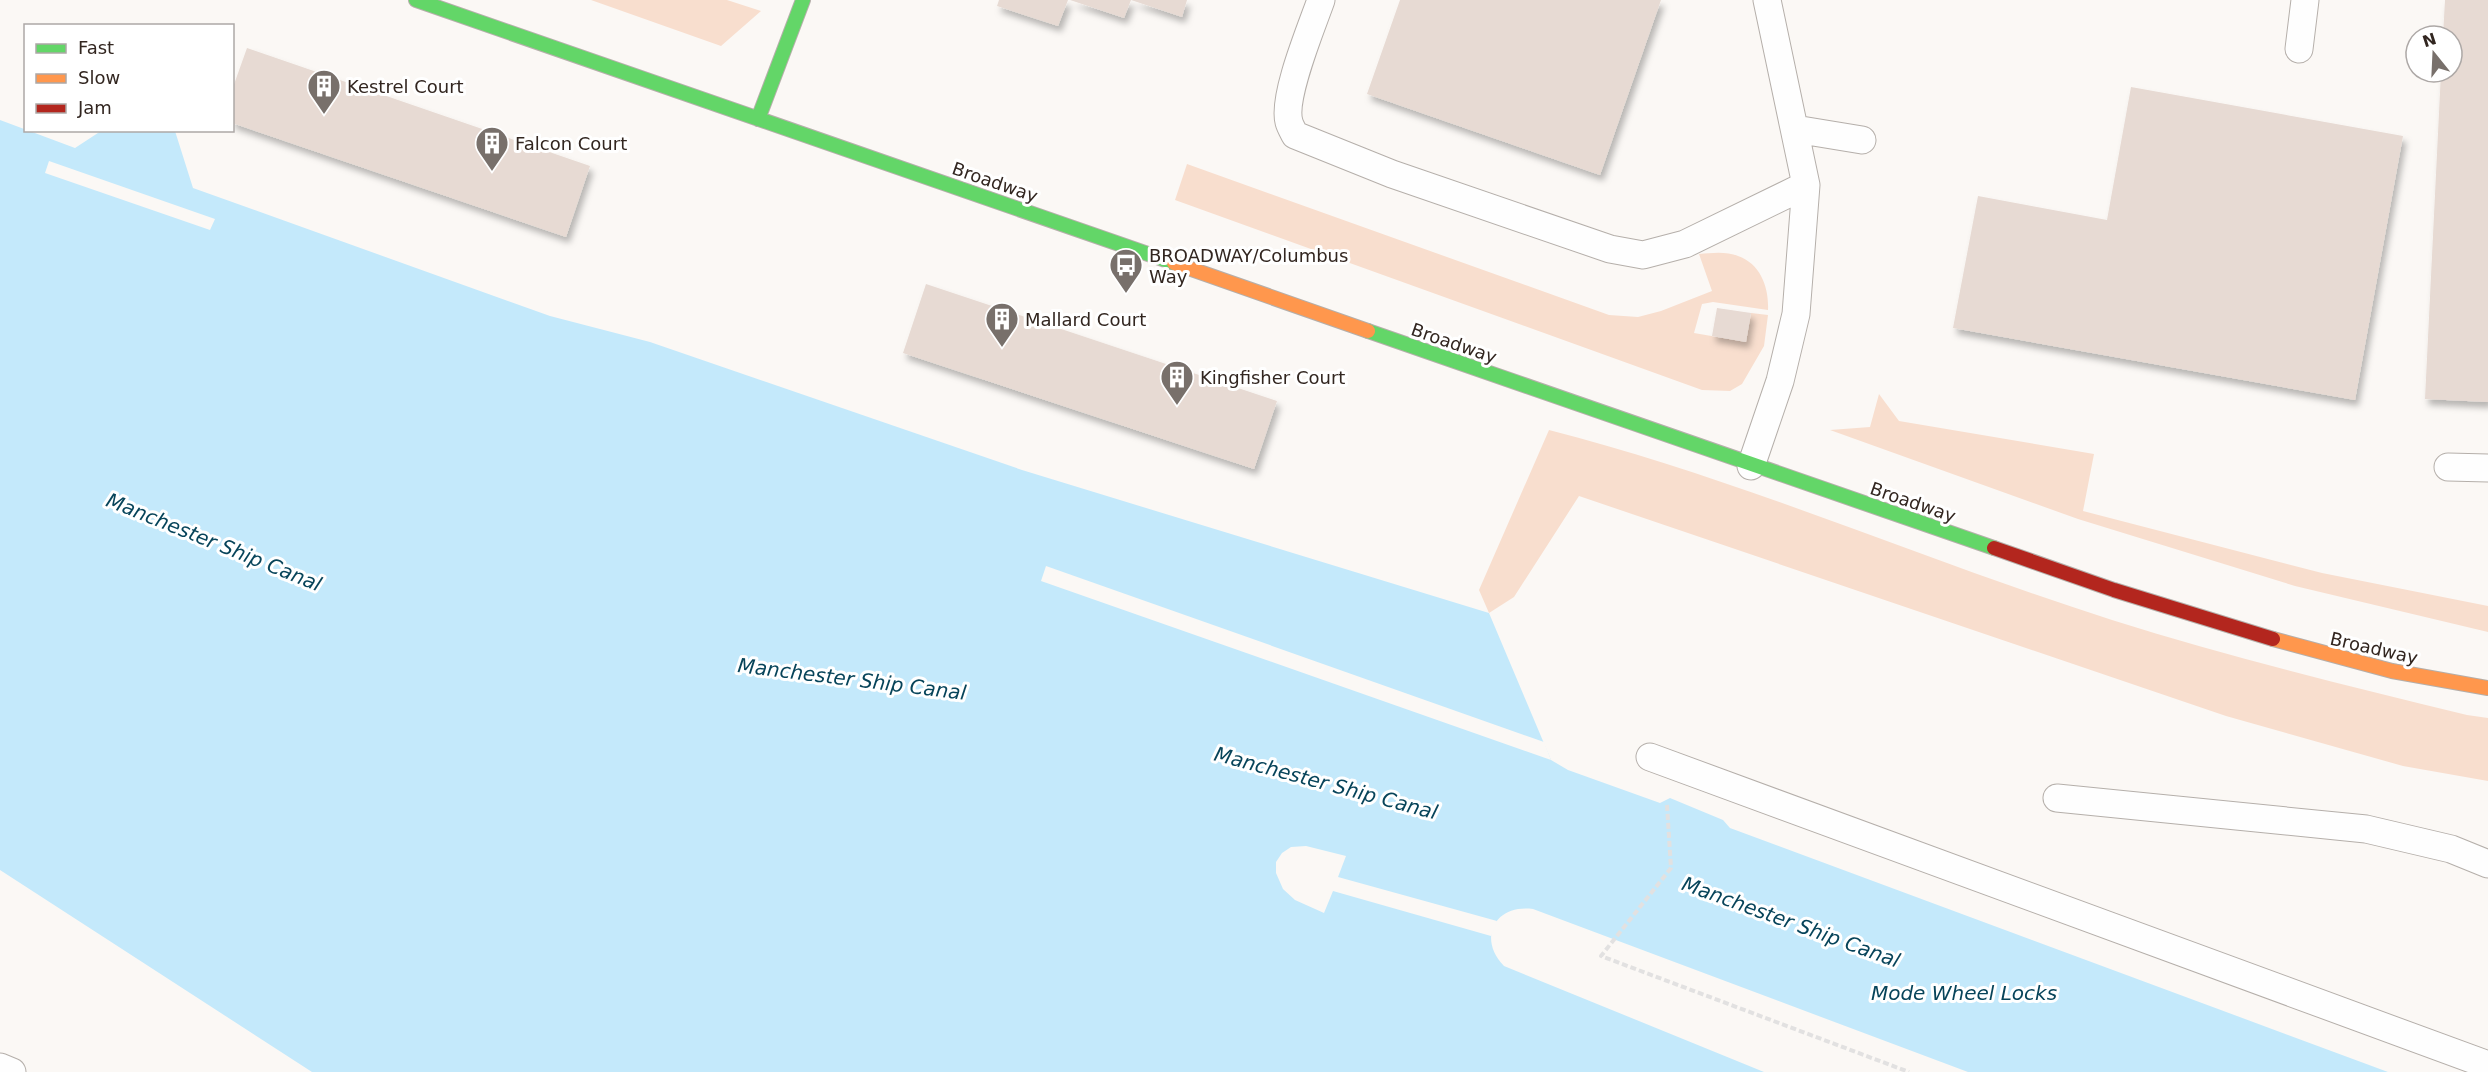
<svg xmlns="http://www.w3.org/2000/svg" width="2488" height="1072" font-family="'DejaVu Sans',sans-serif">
  <defs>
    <filter id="shadow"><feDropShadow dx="3.5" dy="6" stdDeviation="3" flood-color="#0004"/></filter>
  </defs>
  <rect width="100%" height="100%" fill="#fbf8f5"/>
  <path fill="#f8dece" d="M 591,0 L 727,0 L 761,11 L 721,46 Z
    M 1187,164 L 1609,315 L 1638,317 L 1661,311 L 1712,291 L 1699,254 C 1711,253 1726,251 1738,256 C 1761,264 1769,288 1768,310 L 1713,302 L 1702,304 L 1694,333 L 1746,342 L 1751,313 L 1768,315 L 1764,346 L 1742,384 L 1730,391 L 1702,390 L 1175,200 Z
    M 1879,394 L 1899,421 L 2094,454 L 2083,511 L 2322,573 L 2488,606 L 2488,632 L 2295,586 L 2078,519 L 1830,430 L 1870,427 Z
    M 1549,430 C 1741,479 1923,560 2112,620 C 2229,657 2348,686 2467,715 L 2488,718 L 2488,781 L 2403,766 L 2226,716 L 1579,496 L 1514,597 L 1489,613 L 1479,590 Z"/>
  <path fill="#c4e9fb" d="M 0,120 L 75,148 L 101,131 L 175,131 L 193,188 L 550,316 L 650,342 L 1022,470 L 1489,613 L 1551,760 L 1568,770 L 1660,803 L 1670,798 L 1723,820 L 1730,828 L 2388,1072 L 1968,1072 L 1533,909 C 1495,904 1477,938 1504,966 L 1764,1072 L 312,1072 L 0,870 Z"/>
  <path fill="#fbf8f5" d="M 49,161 L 215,219 L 210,230 L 45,173 Z
    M 1046,566 L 1544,742 L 1551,760 L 1041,581 Z
    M 1306,846 L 1346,856 L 1338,877 L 1497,921 L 1491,936 L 1333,891 L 1324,913 L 1295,900 L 1283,889 L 1276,873 L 1276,862 L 1282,853 L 1291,847 Z"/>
  <path fill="#e7dad3" filter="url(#shadow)" d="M 999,0 L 1068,0 L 1058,26 L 997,6 Z
    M 1070,0 L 1131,0 L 1124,18 Z
    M 1131,0 L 1187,0 L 1182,17 Z
    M 1400,0 L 1661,0 L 1600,175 L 1367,94 Z
    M 2445,0 L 2488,0 L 2488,402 L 2425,399 L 2441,72 L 2452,72 L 2452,36 L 2443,36 Z
    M 247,48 L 590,166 L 566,237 L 232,123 L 232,90 Z
    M 2131,87 L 2403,136 L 2355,400 L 1953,328 L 1978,196 L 2107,220 Z
    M 926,284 L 1277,401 L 1254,469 L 903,353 Z
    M 1717,308 L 1751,313 L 1746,342 L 1712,336 Z"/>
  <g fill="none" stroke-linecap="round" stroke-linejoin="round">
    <defs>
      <path id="lane" d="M 1321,0 C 1312,26 1282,97 1289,122 C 1290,126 1293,131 1295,135 L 1392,174 L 1610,249 L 1643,255 L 1685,244 L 1806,185
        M 2299,49 L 2305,0
        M 1795,129 L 1862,140
        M 1751,466 L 1780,381 L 1796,314 L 1806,185 L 1767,0
        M 2448,467 L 2488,468
        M 1650,757 L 2488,1065
        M 2057,798 L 2366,829 L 2451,849 L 2488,864
        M 0,1067 L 12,1072"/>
      <path id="fast" d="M 416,0 L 1174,263
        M 758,119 L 803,0
        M 1368,331 L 1994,548"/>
      <path id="slow" d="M 1174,263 L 1368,331
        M 2273,639 L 2392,671 L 2488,688"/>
      <path id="jam" d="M 1994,548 L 2114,590 L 2273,639"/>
    </defs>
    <use href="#lane" stroke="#b5afaa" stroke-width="29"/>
    <use href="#fast" stroke="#b5afaa" stroke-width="16"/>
    <use href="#slow" stroke="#b5afaa" stroke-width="16"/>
    <use href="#jam" stroke="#b5afaa" stroke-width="16"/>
    <path stroke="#e2e1e1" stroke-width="4" stroke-dasharray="6 3" stroke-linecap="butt" d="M 1667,805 L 1671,868 L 1601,956 L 1909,1072"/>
    <use href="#lane" stroke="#fefefe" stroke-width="27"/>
    <use href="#fast" stroke="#63d668" stroke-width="14"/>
    <use href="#slow" stroke="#ff974d" stroke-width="14"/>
    <use href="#jam" stroke="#b3261e" stroke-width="14"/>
  </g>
  <defs>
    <symbol id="building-pin" viewBox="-11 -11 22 30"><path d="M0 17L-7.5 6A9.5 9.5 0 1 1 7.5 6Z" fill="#78706b" stroke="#fff"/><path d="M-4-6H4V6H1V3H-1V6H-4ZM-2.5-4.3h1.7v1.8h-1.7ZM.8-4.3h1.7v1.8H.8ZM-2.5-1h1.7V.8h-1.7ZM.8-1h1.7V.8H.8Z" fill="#fff"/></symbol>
    <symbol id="bus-pin" viewBox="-11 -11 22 30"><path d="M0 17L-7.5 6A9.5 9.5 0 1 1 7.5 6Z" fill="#78706b" stroke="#fff"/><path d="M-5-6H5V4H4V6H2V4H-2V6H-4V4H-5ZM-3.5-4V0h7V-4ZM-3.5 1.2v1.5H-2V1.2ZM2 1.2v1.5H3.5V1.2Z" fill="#fff"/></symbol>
  </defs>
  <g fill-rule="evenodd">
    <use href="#building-pin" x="305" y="67" width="38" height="52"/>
    <use href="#building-pin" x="473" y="124" width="38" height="52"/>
    <use href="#bus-pin" x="1107" y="246" width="38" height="52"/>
    <use href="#building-pin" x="983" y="300" width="38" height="52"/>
    <use href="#building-pin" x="1158" y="358" width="38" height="52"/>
  </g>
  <g text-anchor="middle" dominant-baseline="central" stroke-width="6" stroke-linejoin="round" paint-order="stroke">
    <g font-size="18" fill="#322620" stroke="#fff" text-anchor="start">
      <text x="347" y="86">Kestrel Court</text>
      <text x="515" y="143">Falcon Court</text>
      <text x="1149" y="255">BROADWAY/Columbus<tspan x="1149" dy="21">Way</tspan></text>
      <text x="1025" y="319">Mallard Court</text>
      <text x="1200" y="377">Kingfisher Court</text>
    </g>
    <g font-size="18" fill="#322620" stroke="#fff">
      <text transform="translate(995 182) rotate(19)">Broadway</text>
      <text transform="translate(1454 343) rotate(19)">Broadway</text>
      <text transform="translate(1913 502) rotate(19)">Broadway</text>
      <text transform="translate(2374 648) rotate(13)">Broadway</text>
    </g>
    <g font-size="20" font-style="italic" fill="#07445a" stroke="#fff">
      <text transform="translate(214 542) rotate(22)">Manchester Ship Canal</text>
      <text transform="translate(852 679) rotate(7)">Manchester Ship Canal</text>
      <text transform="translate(1326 783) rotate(15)">Manchester Ship Canal</text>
      <text transform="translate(1791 922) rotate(20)">Manchester Ship Canal</text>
      <text x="1964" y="993">Mode Wheel Locks</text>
    </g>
  </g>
  <rect x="24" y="24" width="210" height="108" fill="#ffffff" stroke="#ada8a6" stroke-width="1.5"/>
  <rect x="36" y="44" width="30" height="9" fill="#63d668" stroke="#ada8a6" stroke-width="1.5"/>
  <text x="78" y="54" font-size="18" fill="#322620">Fast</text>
  <rect x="36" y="74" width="30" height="9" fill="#ff974d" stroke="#ada8a6" stroke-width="1.5"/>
  <text x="78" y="84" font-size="18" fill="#322620">Slow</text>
  <rect x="36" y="104" width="30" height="9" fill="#b3261e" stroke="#ada8a6" stroke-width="1.5"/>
  <text x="78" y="114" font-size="18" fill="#322620">Jam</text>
  <g transform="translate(2434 54) rotate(342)"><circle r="28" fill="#ffffff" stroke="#ada8a6" stroke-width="1.5"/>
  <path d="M0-4.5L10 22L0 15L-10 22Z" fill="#78706b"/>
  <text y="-9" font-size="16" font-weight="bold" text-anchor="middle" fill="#322620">N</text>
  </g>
</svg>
